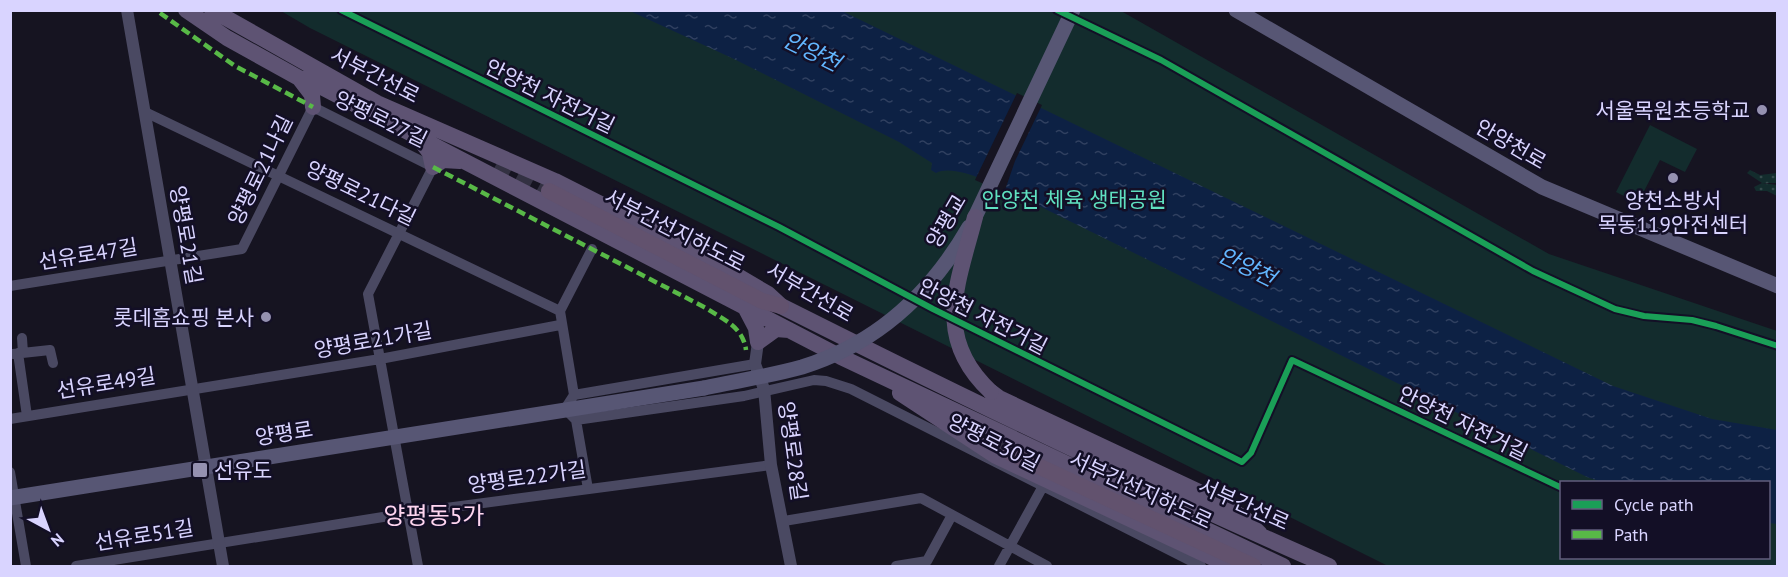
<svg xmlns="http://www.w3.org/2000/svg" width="1788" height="577" font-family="'PT Sans','Noto Sans KR',sans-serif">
  <defs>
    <pattern id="grass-dots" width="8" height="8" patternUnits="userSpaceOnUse" patternTransform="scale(1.5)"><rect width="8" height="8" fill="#132c2d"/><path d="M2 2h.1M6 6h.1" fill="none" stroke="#354a4c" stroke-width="1.8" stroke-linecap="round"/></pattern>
    <pattern id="water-ripples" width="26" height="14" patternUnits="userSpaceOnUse" patternTransform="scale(1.5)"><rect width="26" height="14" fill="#0d2144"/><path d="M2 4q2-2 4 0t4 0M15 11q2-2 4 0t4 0" fill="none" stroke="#304060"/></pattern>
  </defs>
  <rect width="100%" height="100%" fill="#161421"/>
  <path fill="url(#grass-dots)" d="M 1750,170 L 1760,175 L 1777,173 L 1777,183 L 1762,183 L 1777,185 L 1777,196 L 1767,191 L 1756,191 L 1754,187 L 1762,183 L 1747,173 Z"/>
  <path fill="#132c2d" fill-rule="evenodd" d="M 281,11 L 1121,11 L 1549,254 L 1777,331 L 1777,566 L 1388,566 L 310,28 ZM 1562,482 L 1768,482 L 1768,558 L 1562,558 Z
    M 1650,125 L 1697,149 L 1685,172 L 1660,160 L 1638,203 L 1616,192 Z"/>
  <path fill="url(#water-ripples)" d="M 630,11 L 842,11 L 1613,386 L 1712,419 L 1777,430 L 1777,524 L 1769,523 L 1768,482 L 1602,482 L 1587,477 L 1029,201 C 1008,191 957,162 936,173 L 931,170 L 932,163 L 899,142 L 734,59 Z"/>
  <path fill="#161421" d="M 1017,93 L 1042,105 L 1015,161 L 1004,193 L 975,180 Z"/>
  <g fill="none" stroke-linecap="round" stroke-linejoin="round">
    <path stroke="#333142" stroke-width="16" stroke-dasharray="16 8" stroke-linecap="butt" d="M 497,163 L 549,191
      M 968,430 L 1010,453"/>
    <path stroke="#4a4962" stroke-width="10" d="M 145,112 L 560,311
      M 10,286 L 242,249 L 313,107 L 433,167 L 368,294 L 418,566
      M 22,338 L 23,353
      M 18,353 L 27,416
      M 13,354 L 50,350 L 53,363
      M 755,364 L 574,395 L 565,409 L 576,420 L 744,396 L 814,380 L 826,381 L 851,389 L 1201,566
      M 574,395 L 560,311 L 592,249
      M 10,419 L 380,359 L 560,325
      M 576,420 L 588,489
      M 10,472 L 26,566
      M 784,521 L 921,498 L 1047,566
      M 76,566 L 408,513 L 771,465
      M 896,566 L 927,561 L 952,515
      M 999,566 L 1042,488"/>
    <path stroke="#4a4962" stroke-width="12" d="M 127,10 L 223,566
      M 758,342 L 755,364 L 764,389 L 771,465 L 791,566"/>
    <path stroke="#575674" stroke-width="15" d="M 1236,10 L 1542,187 L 1778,286
      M 975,217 L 1073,10
      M 10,498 L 704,388"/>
    <path stroke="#5e5373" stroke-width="16" d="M 186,10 L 227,38 L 299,78 L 308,80 L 841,357 L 1283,566
      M 212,10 L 377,103 L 555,181 L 707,258 L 768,294 L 781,306 C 962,397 1144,485 1329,566
      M 299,78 L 312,95 L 313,107
      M 421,141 L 430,153 L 433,167 L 443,160 L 460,161
      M 745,307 L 756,328 L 758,342 L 776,329 L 789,330
      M 991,392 L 999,398 L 1197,491 L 1244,518 L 1260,534
      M 900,393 L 996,456 L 1230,566"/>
    <path stroke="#62526e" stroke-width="16" d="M 549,191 L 762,301 L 781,306
      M 1010,453 L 1253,566"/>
    <path stroke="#575674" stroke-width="15" d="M 704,388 C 736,381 770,376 802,367 C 876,344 931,293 969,227"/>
    <path stroke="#5e5373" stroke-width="16" d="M 975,217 C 958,284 932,337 991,392"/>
    <path stroke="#58b947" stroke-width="4.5" stroke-dasharray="9 4.5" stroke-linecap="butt" d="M 160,13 L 235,66 L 313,107
      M 433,167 L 706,308 C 724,320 743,327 746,350"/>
    <defs>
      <path id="cycleway" d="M 341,10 L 779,227 L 933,309 L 1242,462 L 1251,453 L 1292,360 L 1562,488
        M 1057,10 L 1161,60 L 1533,271 L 1615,309 L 1644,316 L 1692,320 L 1716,326 L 1778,346"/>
    </defs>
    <use href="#cycleway" stroke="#130f26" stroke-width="10"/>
    <use href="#cycleway" stroke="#1a9f57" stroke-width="6"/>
  </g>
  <g fill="#9591b1" stroke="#130f26" stroke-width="2">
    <circle cx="1762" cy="110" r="6"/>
    <circle cx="1673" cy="178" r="6"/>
    <circle cx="266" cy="317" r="6"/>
    <rect x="192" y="462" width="16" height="16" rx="3"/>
  </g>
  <g text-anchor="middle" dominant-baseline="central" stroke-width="5" stroke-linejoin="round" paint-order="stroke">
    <g font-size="21" fill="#d9d4ff" stroke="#130f26">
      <text transform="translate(375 75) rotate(27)">서부간선로</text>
      <text transform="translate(550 96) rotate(26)">안양천 자전거길</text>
      <text transform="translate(381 119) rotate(26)">양평로27길</text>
      <text transform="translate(1511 144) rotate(30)">안양천로</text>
      <text transform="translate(260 170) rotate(-64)">양평로21나길</text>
      <text transform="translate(361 193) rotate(26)">양평로21다길</text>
      <text transform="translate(946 221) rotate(-60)">양평교</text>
      <text transform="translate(675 230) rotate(27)">서부간선지하도로</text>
      <text transform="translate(186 235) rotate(80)">양평로21길</text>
      <text transform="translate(88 254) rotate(-9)">선유로47길</text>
      <text transform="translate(810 292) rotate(30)">서부간선로</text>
      <text transform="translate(983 316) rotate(27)">안양천 자전거길</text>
      <text transform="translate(373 340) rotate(-10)">양평로21가길</text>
      <text transform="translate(106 383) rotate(-9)">선유로49길</text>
      <text transform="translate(1463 423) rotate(26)">안양천 자전거길</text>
      <text transform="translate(284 433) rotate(-9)">양평로</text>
      <text transform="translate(994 442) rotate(27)">양평로30길</text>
      <text transform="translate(793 451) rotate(82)">양평로28길</text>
      <text transform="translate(527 477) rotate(-8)">양평로22가길</text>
      <text transform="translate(1141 490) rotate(25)">서부간선지하도로</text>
      <text transform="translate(1244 504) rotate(24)">서부간선로</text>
      <text transform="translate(144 535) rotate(-9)">선유로51길</text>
    </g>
    <g font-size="21" fill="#d9d4ff" stroke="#130f26" text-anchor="end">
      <text x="1750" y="110">서울목원초등학교</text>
      <text x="1673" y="200" text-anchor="middle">양천소방서<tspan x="1673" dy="24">목동119안전센터</tspan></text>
      <text x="254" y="317">롯데홈쇼핑 본사</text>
      <text x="214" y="470" text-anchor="start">선유도</text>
    </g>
    <g font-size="21" fill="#5fe0c0" stroke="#130f26">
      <text x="1074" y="199">안양천 체육 생태공원</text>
    </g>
    <g font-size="22" font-style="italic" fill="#62b6ff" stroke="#130f26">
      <text transform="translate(812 51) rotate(26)">안양천</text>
      <text transform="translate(1247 266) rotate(26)">안양천</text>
    </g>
    <g font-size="24" fill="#ffd6f0" stroke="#130f26">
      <text x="434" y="515">양평동5가</text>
    </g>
  </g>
  <rect width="1788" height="577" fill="none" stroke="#d9d4ff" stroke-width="24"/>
  <rect x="1560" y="481" width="210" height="78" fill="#130f26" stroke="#625e7d" stroke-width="1.5"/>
  <rect x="1572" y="500" width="30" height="9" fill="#1a9f57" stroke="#625e7d" stroke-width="1.5"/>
  <text x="1614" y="511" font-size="18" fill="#d9d4ff">Cycle path</text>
  <rect x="1572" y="530" width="30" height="9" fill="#58b947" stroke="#625e7d" stroke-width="1.5"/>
  <text x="1614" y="541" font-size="18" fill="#d9d4ff">Path</text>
  <g transform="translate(48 529) rotate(139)" stroke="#130f26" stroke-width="4.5" paint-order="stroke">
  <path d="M0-4.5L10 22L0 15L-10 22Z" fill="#d9d4ff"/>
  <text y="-9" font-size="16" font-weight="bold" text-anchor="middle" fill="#d9d4ff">N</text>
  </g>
</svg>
